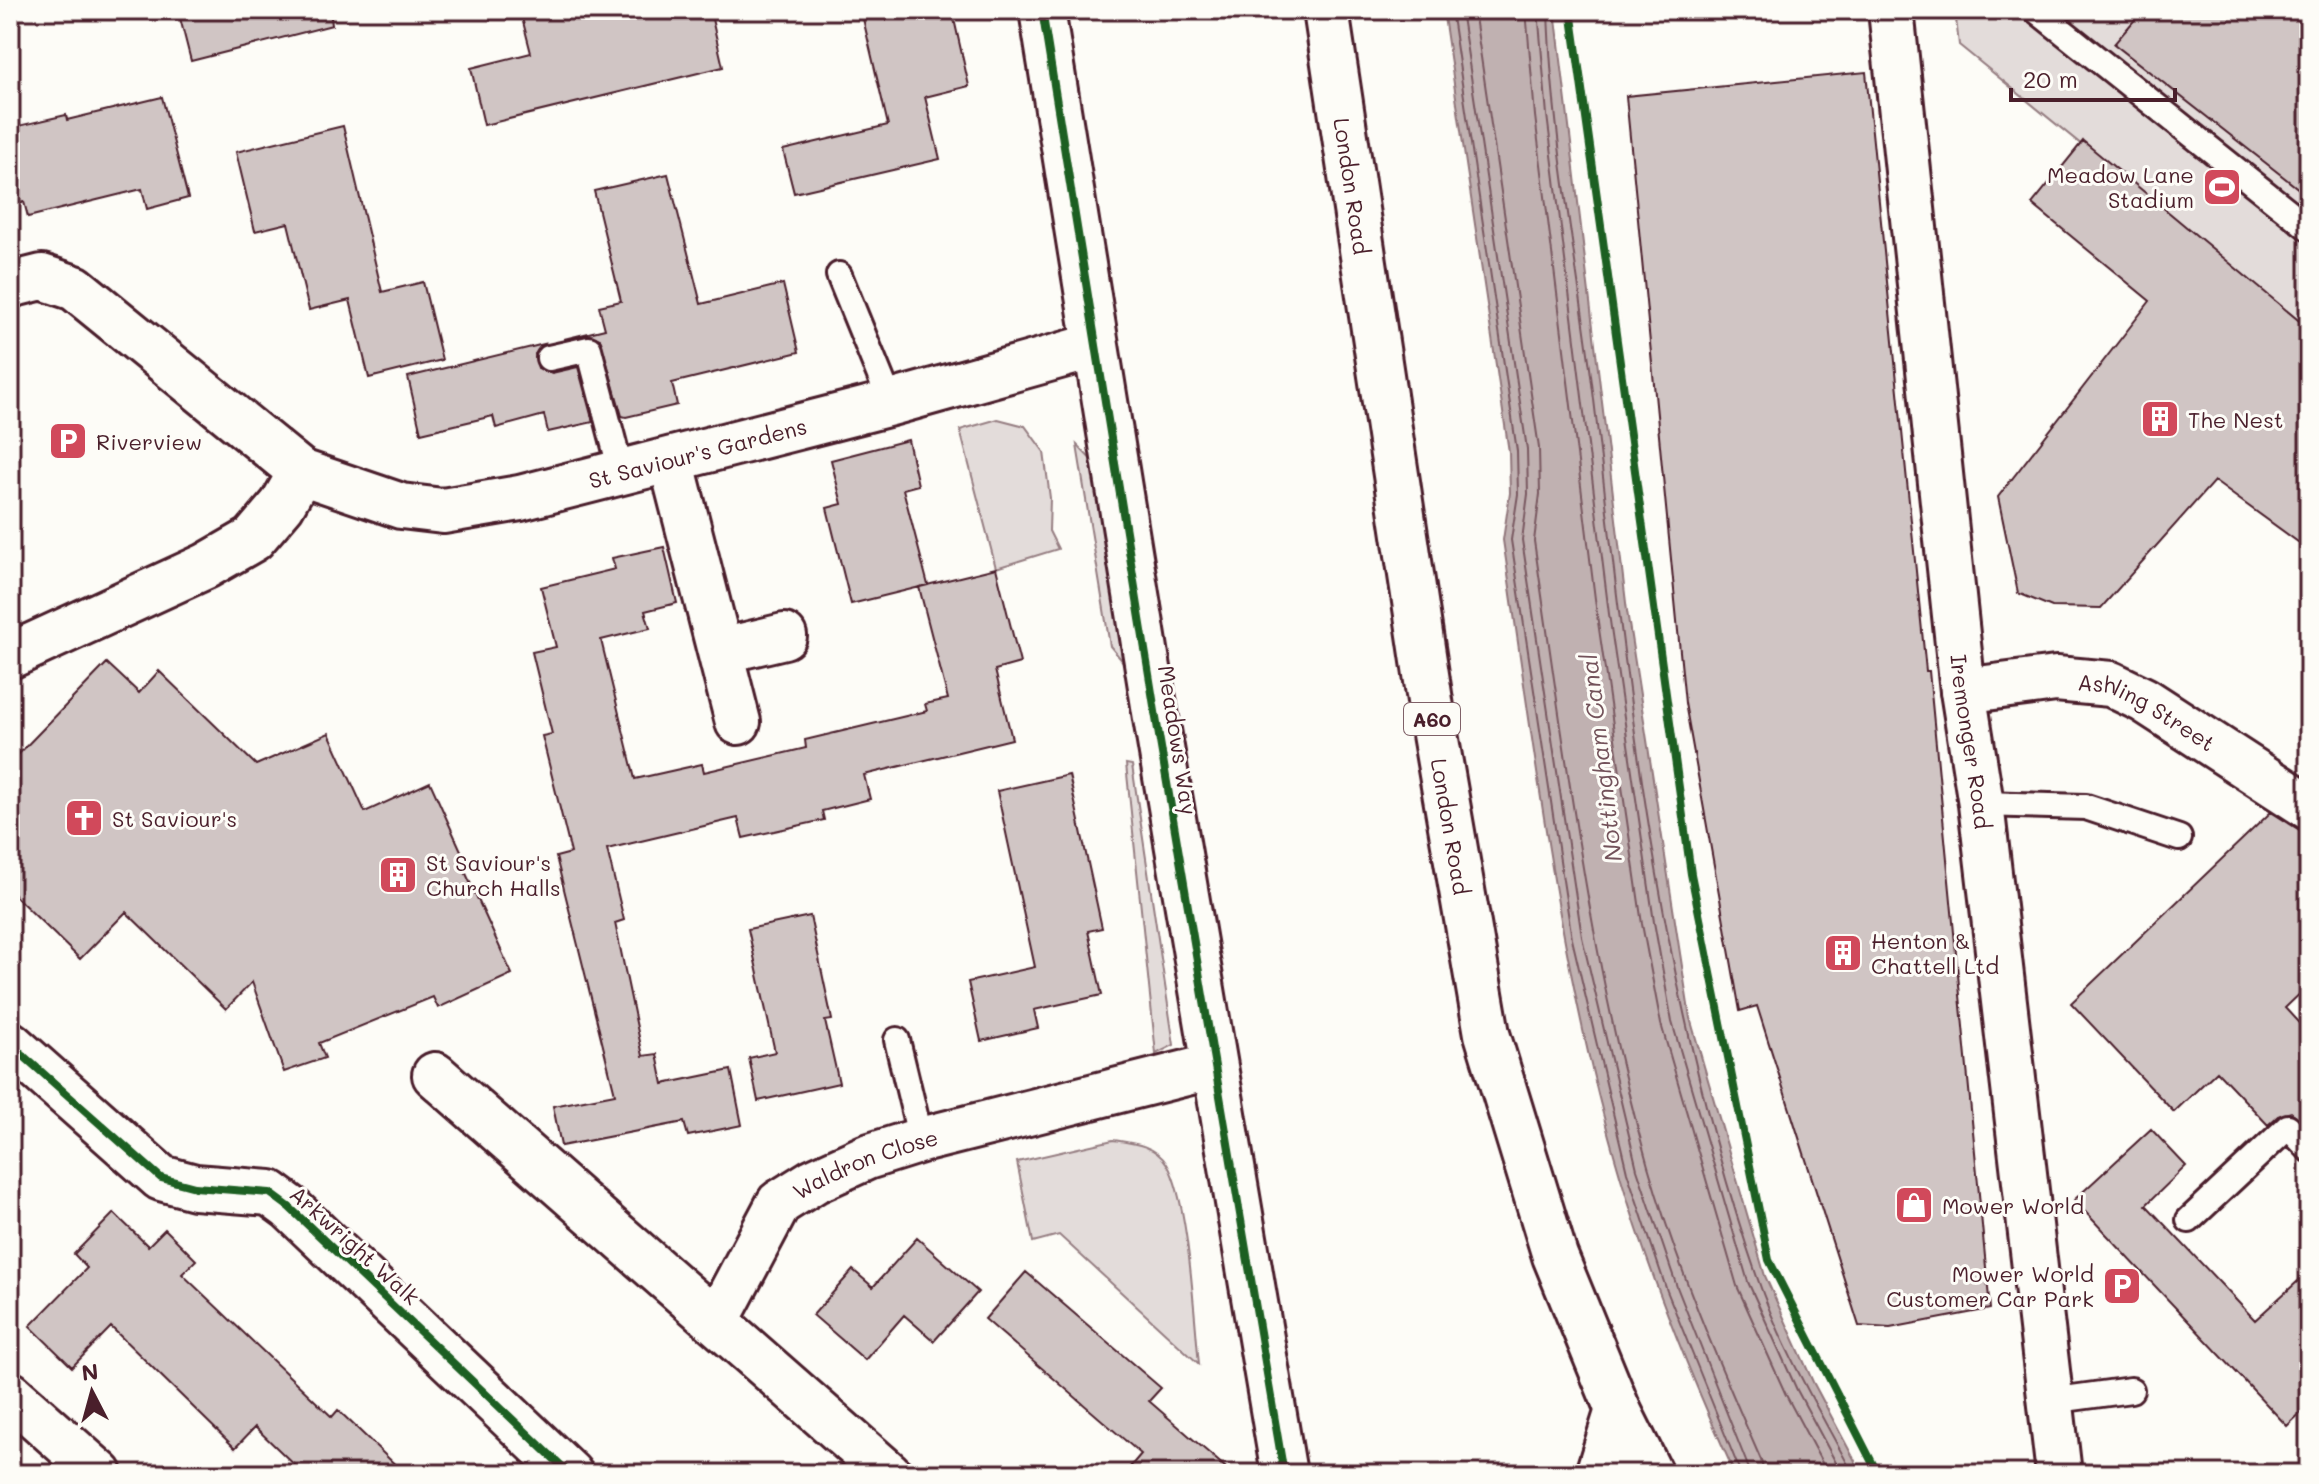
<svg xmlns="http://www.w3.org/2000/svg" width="2319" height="1484" font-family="Mali,sans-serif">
  <rect width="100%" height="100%" fill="#fdfcf7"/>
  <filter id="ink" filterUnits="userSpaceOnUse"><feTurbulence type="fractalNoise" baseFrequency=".0125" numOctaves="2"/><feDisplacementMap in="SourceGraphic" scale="16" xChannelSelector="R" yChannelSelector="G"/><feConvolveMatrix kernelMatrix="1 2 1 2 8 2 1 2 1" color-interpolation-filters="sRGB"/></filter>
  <g filter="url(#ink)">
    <path fill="#e3dcda" stroke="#967e82" stroke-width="2" d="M 1955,10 L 2309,10 L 2309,330 L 1959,45 Z
      M 998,419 L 1025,426 L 1044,452 L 1050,498 L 1049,531 L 1058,549 L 996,568 L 960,430 Z
      M 1077,445 L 1108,477 L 1139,681 L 1110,646 Z
      M 1126,764 L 1132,765 L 1174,1045 L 1156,1054 Z
      M 1113,1140 C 1133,1143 1155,1145 1167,1164 C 1189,1201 1194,1317 1199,1364 L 1059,1235 L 1033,1242 L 1017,1162 Z"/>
    <path fill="#c0b1b1" stroke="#91777b" stroke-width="2" d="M 1443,10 L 1555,10 L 1627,611 L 1690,1018 L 1765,1276 L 1813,1382 L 1862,1474 L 1735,1474 C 1691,1377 1650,1278 1620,1175 C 1559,969 1535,752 1503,540 L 1510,493 L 1509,452 Z"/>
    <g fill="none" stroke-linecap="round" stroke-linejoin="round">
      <path stroke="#795961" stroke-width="2" d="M 1451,10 L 1517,451 L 1518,494 L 1511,540 L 1572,939 L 1627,1172 L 1667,1291 L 1741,1474
        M 1461,10 L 1527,449 L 1528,494 L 1522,540 L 1582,937 L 1637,1169 L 1677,1287 L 1751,1474
        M 1474,10 L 1539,448 L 1540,494 L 1534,541 C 1565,750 1590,962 1648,1166 C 1677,1267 1719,1364 1761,1460 L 1764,1474
        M 1526,10 L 1535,116 L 1597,615 L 1642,924 L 1661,1024 L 1737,1286 L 1786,1395 L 1828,1474
        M 1538,10 L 1547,115 L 1609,614 L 1654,922 L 1672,1022 L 1748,1282 L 1797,1390 L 1842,1474
        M 1548,10 C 1552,143 1580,276 1595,408 C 1629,701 1660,997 1757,1277 C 1780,1345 1819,1410 1853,1474"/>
    </g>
    <path fill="#d0c5c4" stroke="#4a1f2b" stroke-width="2" d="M 208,10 L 330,10 L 332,25 L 191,61 L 180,18 Z
      M 520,10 L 710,10 L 723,67 L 484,125 L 471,68 L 531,53 Z
      M 861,10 L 952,10 L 969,86 L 925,97 L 940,159 L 794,193 L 783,150 L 888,125 Z
      M 2143,10 L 2309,10 L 2309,197 L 2114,44 Z
      M 1866,72 L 1926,671 L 1929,671 L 1990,1309 L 1890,1328 L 1859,1326 L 1757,1006 L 1740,1011 L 1685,703 L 1626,96 Z
      M 162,97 L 188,198 L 147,209 L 142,189 L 28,217 L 24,202 L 10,205 L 10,128 L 66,115 L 67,120 Z
      M 343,126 L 382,292 L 423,282 L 442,360 L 369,378 L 350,300 L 309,310 L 288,223 L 255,231 L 236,152 Z
      M 2083,141 L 2309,329 L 2309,550 L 2214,481 L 2101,608 L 2052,607 L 2018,593 L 1998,497 L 2150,301 L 2032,204 Z
      M 668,174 L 701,304 L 783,284 L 799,352 L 672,383 L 677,405 L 626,417 L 622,416 L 600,339 L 586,334 L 564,339 L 605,329 L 599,306 L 621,301 L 594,191 Z
      M 544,344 L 535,354 L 538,368 L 552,373 L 578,367 L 593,422 L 548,432 L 544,415 L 496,428 L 493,416 L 421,433 L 408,377 Z
      M 908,440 L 918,485 L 903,489 L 928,585 L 851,604 L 827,508 L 842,504 L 831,460 Z
      M 664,547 L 677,603 L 645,611 L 650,628 L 601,640 L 635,779 L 702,764 L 704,772 L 806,748 L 805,740 L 927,711 L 925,704 L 948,699 L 919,587 L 996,568 L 1020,663 L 995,670 L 1012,739 L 864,775 L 870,799 L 822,811 L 824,820 L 743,838 L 738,818 L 607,849 L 624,920 L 615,923 L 643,1056 L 657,1054 L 663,1084 L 731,1070 L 742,1125 L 688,1136 L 684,1122 L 561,1146 L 553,1106 L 615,1094 L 556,857 L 571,853 L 542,736 L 552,734 L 532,652 L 556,647 L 541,587 L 615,569 L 612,558 Z
      M 107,663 L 139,693 L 159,671 L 256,765 L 329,733 L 365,812 L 430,782 L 467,864 L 463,867 L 512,974 L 438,1008 L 433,997 L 319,1043 L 325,1058 L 284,1072 L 252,982 L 226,1009 L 126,912 L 80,959 L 10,891 L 10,763 Z
      M 1069,775 L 1102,928 L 1088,931 L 1102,995 L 1034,1010 L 1038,1028 L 981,1041 L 968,982 L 1035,967 L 997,791 Z
      M 2271,812 L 2309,836 L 2309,985 L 2285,1008 L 2309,1034 L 2309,1127 L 2291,1112 L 2278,1116 L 2268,1125 L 2217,1071 L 2174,1112 L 2071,1003 Z
      M 810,916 L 832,1020 L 825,1021 L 839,1083 L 758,1101 L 749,1058 L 775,1052 L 748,929 Z
      M 2151,1129 L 2186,1166 L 2146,1205 L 2255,1320 L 2309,1271 L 2309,1405 L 2287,1426 L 2074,1200 Z
      M 114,1213 L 148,1246 L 165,1229 L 196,1260 L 182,1274 L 332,1417 L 338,1410 L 405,1474 L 304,1474 L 255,1427 L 235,1448 L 111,1327 L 72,1367 L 30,1326 L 87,1268 L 74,1254 Z
      M 917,1238 L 978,1292 L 934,1341 L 904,1315 L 865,1360 L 813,1315 L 853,1270 L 873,1287 Z
      M 1026,1272 L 1161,1388 L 1149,1401 L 1233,1474 L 1124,1474 L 1141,1454 L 985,1319 Z"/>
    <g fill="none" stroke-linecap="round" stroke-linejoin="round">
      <defs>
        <path id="service" d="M 2036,10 L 2309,228
          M 839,275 L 891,403
          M 549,358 L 589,349 L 621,471
          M 1981,804 L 2086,807 L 2179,838
          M 897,1040 L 921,1140
          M 2189,1220 L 2288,1127 L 2309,1149
          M 2050,1401 L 2131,1390"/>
        <g id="minor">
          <path id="s1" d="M 1891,10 L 1963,691 L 1981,804 L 2059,1474"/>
          <path d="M 10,285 L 42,277 L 75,288 L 301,472"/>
          <path d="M 671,460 L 738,722"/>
          <path d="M 721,651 L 784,636"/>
          <path id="s2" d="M 10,656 L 206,566 L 253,539 L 282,505 L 301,472 L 401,506 L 443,511 L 520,498 L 891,403 L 1095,346"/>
          <path id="s3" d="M 1963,691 L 2056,679 L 2111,684 L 2144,700 L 2309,807"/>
          <path d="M 10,1044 L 161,1178 L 195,1187 L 270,1193 L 289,1207 L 570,1474"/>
          <path d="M 435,1075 L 889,1474"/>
          <path id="s4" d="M 717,1320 L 779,1203 L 814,1181 L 867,1157 L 921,1140 L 1214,1066"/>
          <path d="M 10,1394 L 100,1474"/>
          <path d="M 1598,1474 L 1618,1410"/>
        </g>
        <path id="tertiary" d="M 1042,10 L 1156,718 L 1284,1474"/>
        <g id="primary">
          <path id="s5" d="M 1326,10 L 1435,734 L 1487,1034 L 1555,1256 L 1618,1410 L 1650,1474"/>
        </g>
      </defs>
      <use href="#service" stroke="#4a1f2b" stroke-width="30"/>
      <use href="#minor" stroke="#4a1f2b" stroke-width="50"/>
      <use href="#tertiary" stroke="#4a1f2b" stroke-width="50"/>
      <use href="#primary" stroke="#4a1f2b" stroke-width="50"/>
      <use href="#service" stroke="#fdfcf7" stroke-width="24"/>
      <use href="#minor" stroke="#fdfcf7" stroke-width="44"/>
      <use href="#tertiary" stroke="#fdfcf7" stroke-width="44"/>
      <use href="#primary" stroke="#fdfcf7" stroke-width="44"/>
      <defs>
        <path id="cycleway" d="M 1042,10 L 1156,718 L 1284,1474
          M 1571,10 L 1691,874 L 1769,1260 L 1878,1474
          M 10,1044 L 161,1178 L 195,1187 L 270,1193 L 289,1207 L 570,1474"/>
      </defs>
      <use href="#cycleway" stroke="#fdfcf7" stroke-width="13"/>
      <use href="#cycleway" stroke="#1b5e20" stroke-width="8"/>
    </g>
  </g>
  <defs>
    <symbol id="stadium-square" viewBox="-11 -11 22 22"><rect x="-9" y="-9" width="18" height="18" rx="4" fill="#d1495b" stroke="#fdfcf7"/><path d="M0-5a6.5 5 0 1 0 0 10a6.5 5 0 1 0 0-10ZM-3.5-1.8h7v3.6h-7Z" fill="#fff"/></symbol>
    <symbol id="building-square" viewBox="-11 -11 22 22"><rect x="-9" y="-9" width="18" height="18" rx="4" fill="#d1495b" stroke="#fdfcf7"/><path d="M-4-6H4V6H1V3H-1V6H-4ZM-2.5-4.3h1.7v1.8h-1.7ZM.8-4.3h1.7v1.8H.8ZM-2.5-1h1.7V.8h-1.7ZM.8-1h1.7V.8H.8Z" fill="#fff"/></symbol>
    <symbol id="parking-square" viewBox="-11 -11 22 22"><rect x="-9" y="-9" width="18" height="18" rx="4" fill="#d1495b" stroke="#fdfcf7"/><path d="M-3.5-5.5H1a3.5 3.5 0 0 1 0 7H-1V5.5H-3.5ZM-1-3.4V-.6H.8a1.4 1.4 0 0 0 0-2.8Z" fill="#fff"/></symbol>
    <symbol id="church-square" viewBox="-11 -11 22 22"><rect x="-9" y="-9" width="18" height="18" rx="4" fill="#d1495b" stroke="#fdfcf7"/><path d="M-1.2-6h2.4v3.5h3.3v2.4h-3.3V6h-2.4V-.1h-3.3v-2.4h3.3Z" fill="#fff"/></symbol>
    <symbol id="shop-square" viewBox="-11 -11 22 22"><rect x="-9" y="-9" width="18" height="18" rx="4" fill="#d1495b" stroke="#fdfcf7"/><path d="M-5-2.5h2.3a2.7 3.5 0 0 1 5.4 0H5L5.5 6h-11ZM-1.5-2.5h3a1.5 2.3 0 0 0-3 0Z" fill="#fff"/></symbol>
  </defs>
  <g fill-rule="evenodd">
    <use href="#stadium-square" x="2200" y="165" width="44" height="44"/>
    <use href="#building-square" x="2138" y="397" width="44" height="44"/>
    <use href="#parking-square" x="46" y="419" width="44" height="44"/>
    <use href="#church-square" x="62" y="796" width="44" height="44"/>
    <use href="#building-square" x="376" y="853" width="44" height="44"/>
    <use href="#building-square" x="1821" y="931" width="44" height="44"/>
    <use href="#shop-square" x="1892" y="1183" width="44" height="44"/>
    <use href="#parking-square" x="2100" y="1264" width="44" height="44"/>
  </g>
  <g text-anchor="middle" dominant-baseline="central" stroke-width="6" stroke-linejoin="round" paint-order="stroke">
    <rect fill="#fdfcf7" stroke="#806168" stroke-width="2" x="1404" y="703" width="56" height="32" rx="6"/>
    <g font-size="20" font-weight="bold" fill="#4a1f2b">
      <text x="1432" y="719">A60</text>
    </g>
    <g font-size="22" fill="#4a1f2b" stroke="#fdfcf7" text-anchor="start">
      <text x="2194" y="174" text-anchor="end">Meadow Lane<tspan x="2194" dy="25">Stadium</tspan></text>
      <text x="2188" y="419">The Nest</text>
      <text x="96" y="441">Riverview</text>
      <text x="112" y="818">St Saviour's</text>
      <text x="426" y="862">St Saviour's<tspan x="426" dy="25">Church Halls</tspan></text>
      <text x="1871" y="940">Henton &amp;<tspan x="1871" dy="25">Chattell Ltd</tspan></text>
      <text x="1942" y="1205">Mower World</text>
      <text x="2094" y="1273" text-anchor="end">Mower World<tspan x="2094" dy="25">Customer Car Park</tspan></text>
    </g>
    <g font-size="22" fill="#4a1f2b" stroke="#fdfcf7">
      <text stroke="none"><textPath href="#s5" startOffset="178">London Road</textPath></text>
      <text stroke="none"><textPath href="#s2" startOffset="762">St Saviour's Gardens</textPath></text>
      <text stroke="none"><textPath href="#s3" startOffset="192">Ashling Street</textPath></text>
      <text transform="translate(1178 740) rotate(81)">Meadows Way</text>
      <text stroke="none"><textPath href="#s1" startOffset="736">Iremonger Road</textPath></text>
      <text stroke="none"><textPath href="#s5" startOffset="826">London Road</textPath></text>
      <text stroke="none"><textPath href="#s4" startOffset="228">Waldron Close</textPath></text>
      <text transform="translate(355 1245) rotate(42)">Arkwright Walk</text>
    </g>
    <g font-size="24" font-style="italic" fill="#73525a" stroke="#fdfcf7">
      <text transform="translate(1600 758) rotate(-97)">Nottingham Canal</text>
    </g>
  </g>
  <rect width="2319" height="1484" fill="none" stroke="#fdfcf7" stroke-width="40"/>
  <rect x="20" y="20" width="2279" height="1444" fill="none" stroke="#4a1f2b" stroke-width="3" filter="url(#ink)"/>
  <g transform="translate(92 1392) rotate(354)" stroke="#fdfcf7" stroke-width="6" paint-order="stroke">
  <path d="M0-6L14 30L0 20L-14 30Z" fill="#4a1f2b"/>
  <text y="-12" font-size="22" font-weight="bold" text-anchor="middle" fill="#4a1f2b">N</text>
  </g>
  <path d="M2011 88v12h164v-12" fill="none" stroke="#4a1f2b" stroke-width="4"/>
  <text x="2023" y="88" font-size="24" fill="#4a1f2b" stroke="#fdfcf7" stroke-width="6" paint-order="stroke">20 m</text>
</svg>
